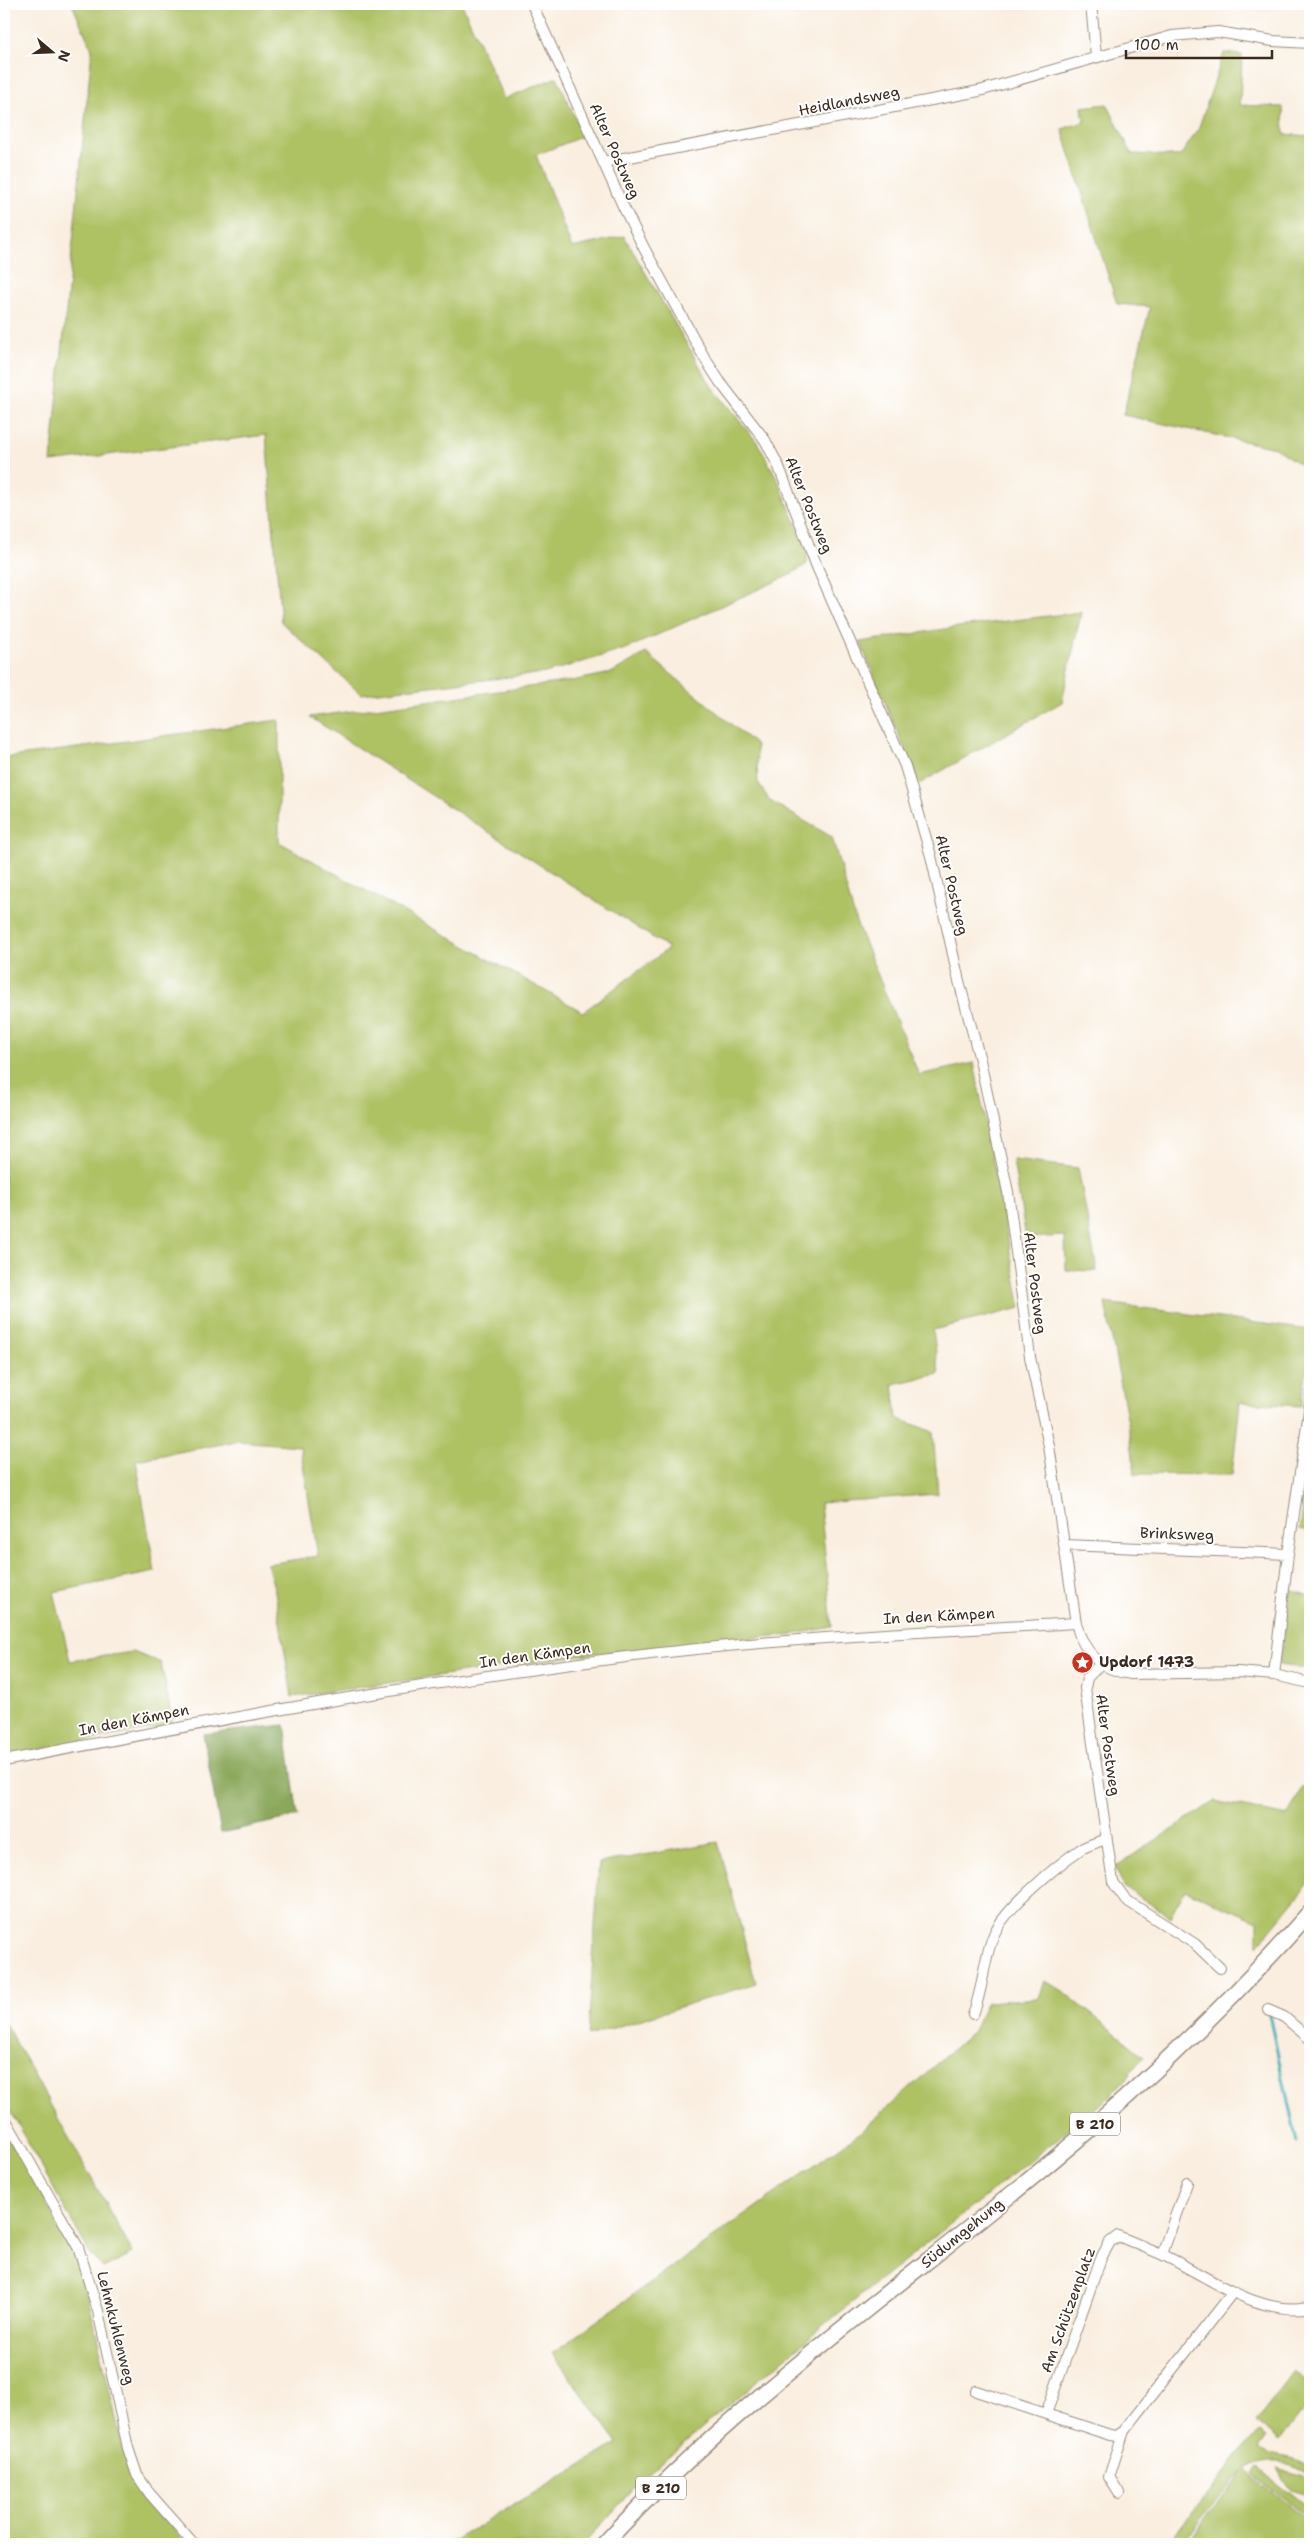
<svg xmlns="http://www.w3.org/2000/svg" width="1314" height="2548" font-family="'Shantell Sans',sans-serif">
  <rect width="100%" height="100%" fill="#fff"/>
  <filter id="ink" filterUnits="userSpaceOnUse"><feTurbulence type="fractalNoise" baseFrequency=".02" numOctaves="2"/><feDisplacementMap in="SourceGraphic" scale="10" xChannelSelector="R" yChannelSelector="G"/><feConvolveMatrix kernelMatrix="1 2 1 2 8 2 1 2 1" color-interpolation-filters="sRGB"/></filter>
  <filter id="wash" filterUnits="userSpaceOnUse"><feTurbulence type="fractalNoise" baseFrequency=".0096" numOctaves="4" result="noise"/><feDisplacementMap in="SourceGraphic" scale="20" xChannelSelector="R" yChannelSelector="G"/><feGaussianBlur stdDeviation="1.12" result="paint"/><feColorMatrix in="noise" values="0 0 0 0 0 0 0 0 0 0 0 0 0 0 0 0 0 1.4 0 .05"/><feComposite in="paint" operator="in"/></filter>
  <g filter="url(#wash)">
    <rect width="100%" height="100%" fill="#f9eedf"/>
    <path fill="#aec164" stroke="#747641" d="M 72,4 L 462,4 L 504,99 L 557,77 L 583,136 L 536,155 L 572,248 L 624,236 L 712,387 L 757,442 L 778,480 L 807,550 L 807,564 L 790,575 L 626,649 L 545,673 L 361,694 L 281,622 L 266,435 L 51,462 L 92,50 Z
      M 1224,53 L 1242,55 L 1240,105 L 1283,107 L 1284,134 L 1310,136 L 1310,471 L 1275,448 L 1123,415 L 1150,307 L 1117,304 L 1062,129 L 1084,122 L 1082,107 L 1107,104 L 1132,154 L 1180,156 L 1198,130 Z
      M 1081,612 L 1062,702 L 919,784 L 860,642 L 958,627 Z
      M 646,653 L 756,745 L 758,783 L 770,801 L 832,837 L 856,922 L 919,1075 L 974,1063 L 1021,1308 L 933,1330 L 939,1374 L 893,1384 L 897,1418 L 933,1432 L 938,1494 L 820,1503 L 832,1627 L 795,1634 L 588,1654 L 292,1697 L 275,1591 L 267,1564 L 318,1556 L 300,1446 L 238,1441 L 136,1460 L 155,1572 L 54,1592 L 70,1661 L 133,1652 L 161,1663 L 173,1725 L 4,1756 L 4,758 L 279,720 L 279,842 L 583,1012 L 669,948 L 310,717 L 572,681 L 611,673 Z
      M 1013,1160 L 1078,1168 L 1097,1271 L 1066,1270 L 1065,1236 L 1026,1238 Z
      M 1105,1303 L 1310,1330 L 1310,1364 L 1307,1366 L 1301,1406 L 1240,1402 L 1232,1475 L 1135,1474 L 1130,1433 Z
      M 1310,1456 L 1310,1531 L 1300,1529 Z
      M 1290,1590 L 1310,1596 L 1310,1669 L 1279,1665 Z
      M 1302,1787 L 1310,1789 L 1310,1882 L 1258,1945 L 1258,1921 L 1185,1890 L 1171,1917 L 1124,1887 L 1115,1867 L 1215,1801 L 1288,1816 Z
      M 718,1842 L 756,1983 L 588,2036 L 599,1863 Z
      M 1044,1981 L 1060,1989 L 1144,2056 L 1112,2095 L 834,2317 L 659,2464 L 642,2479 L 584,2544 L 448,2544 L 618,2443 L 552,2353 L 858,2134 L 973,2031 L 987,2002 L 1038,1998 Z
      M 6,2025 L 133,2253 L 103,2268 L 91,2256 L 4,2099 L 4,2026 Z
      M 4,2130 L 73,2250 L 85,2284 L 123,2449 L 133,2480 L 187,2544 L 4,2544 Z
      M 1294,2371 L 1310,2384 L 1310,2402 L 1280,2441 L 1255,2421 Z
      M 1258,2431 L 1266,2438 L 1259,2448 C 1273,2459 1292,2454 1310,2467 L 1310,2476 C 1291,2460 1267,2457 1245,2470 L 1310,2522 L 1310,2544 L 1186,2544 L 1243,2471 L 1233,2480 L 1182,2544 L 1168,2544 Z
      M 1258,2468 L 1310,2509 L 1310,2519 L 1253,2474 Z
      M 1277,2468 L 1304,2476 L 1310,2486 L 1310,2497 L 1292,2491 Z"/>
    <path fill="#8aa75a" stroke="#62683c" d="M 285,1725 L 298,1816 L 221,1833 L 203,1734 Z"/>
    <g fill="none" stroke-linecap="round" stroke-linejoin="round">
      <path stroke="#41b0bc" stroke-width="3" d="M 1291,1500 L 1310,1372
        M 1301,1503 L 1310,1504
        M 1269,2015 L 1297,2142"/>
    </g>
  </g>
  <g filter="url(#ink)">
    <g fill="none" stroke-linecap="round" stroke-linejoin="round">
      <defs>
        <path id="street" d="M 532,4 L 623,206 L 645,250 L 704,357 L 720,382 L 765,440 L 779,467 L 817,567 L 905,766 L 931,856 L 959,981 L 980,1060 L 1008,1192 L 1030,1357 L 1049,1446 L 1076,1623 C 1083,1653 1101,1670 1131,1674 L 1238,1672 L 1274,1675 L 1310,1683
          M 1091,4 L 1096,56
          M 603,162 L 979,91 L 1172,36 L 1218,32 L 1273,41 L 1310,43
          M 1065,1545 L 1288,1554
          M 1100,1664 L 1087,1678 L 1085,1688 L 1113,1882 L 1126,1900 L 1195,1944 L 1220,1968
          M 1274,1675 L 1288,1554 L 1310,1405
          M 4,1761 C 210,1721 417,1683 626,1657 C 775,1638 925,1632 1076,1623
          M 1268,2010 L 1284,2017 L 1310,2039
          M 973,2014 C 984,1988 983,1957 995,1932 C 1007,1907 1057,1865 1081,1849 C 1089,1845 1098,1842 1106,1839
          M 4,2117 L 78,2247 L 98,2311 L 128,2448 L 137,2475 L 150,2494 L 194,2544
          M 1162,2254 L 1187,2183
          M 1233,2292 L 1124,2431 L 1117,2436 L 1110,2435 L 1046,2414 L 1101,2258 L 1110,2242 L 1118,2236 C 1132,2242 1147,2248 1161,2254 C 1207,2275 1257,2317 1310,2307
          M 976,2391 L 1046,2414
          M 1119,2493 L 1109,2477 L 1124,2431"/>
        <path id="primary" d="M 604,2544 C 735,2402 897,2289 1046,2166 C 1141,2088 1229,2004 1310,1912"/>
      </defs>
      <use href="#street" stroke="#9a8c7e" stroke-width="12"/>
      <use href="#primary" stroke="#9a8c7e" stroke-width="18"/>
      <use href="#street" stroke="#fff" stroke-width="10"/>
      <use href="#primary" stroke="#fff" stroke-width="15"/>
    </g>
  </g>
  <defs>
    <symbol id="sight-disc" viewBox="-11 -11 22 22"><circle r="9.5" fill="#c8321e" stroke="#fff"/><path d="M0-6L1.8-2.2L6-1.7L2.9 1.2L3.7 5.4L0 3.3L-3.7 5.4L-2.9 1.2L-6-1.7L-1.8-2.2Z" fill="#fff"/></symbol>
  </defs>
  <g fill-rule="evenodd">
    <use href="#sight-disc" x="1070" y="1650" width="25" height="25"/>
  </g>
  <g text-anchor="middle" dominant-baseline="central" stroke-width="4" stroke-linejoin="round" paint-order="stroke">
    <g fill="#fff" stroke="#766a62" stroke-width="1">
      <rect x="1070" y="2112.5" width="50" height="23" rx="4"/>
      <rect x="636" y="2476.5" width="50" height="23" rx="4"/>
    </g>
    <g font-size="14" font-weight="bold" fill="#3b2a1e">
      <text x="1095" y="2124">B 210</text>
      <text x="661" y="2488">B 210</text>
    </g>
    <g font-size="15" fill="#3b2a1e" stroke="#fff">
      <text transform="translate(849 101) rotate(-11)">Heidlandsweg</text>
      <text transform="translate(615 151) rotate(66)">Alter Postweg</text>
      <text transform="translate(809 505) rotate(68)">Alter Postweg</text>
      <text transform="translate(952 885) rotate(77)">Alter Postweg</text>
      <text transform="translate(1035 1283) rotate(83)">Alter Postweg</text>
      <text transform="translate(1177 1534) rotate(2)">Brinksweg</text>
      <text transform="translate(939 1616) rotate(-3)">In den Kämpen</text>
      <text transform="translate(535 1655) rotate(-8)">In den Kämpen</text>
      <text transform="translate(134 1720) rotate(-11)">In den Kämpen</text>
      <text transform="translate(1108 1745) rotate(82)">Alter Postweg</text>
      <text transform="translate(962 2233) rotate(-39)">Südumgehung</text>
      <text transform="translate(1068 2310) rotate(-70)">Am Schützenplatz</text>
      <text transform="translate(116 2328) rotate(76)">Lehmkuhlenweg</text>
    </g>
    <g font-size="15" font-weight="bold" fill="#3b2a1e" stroke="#fff" text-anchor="start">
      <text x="1099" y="1662">Updorf 1473</text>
    </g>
  </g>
  <rect width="1314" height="2548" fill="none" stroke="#fff" stroke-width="20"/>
  <g transform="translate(52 52) rotate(109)" stroke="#ffffff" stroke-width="4" paint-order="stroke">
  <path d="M0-4L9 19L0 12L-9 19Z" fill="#3b2a1e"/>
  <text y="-8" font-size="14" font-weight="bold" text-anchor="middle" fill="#3b2a1e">N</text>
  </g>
  <path d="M1126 50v8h146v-8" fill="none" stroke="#3b2a1e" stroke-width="2.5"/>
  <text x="1134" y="50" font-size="15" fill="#3b2a1e" stroke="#ffffff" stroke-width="4" paint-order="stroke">100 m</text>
</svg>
